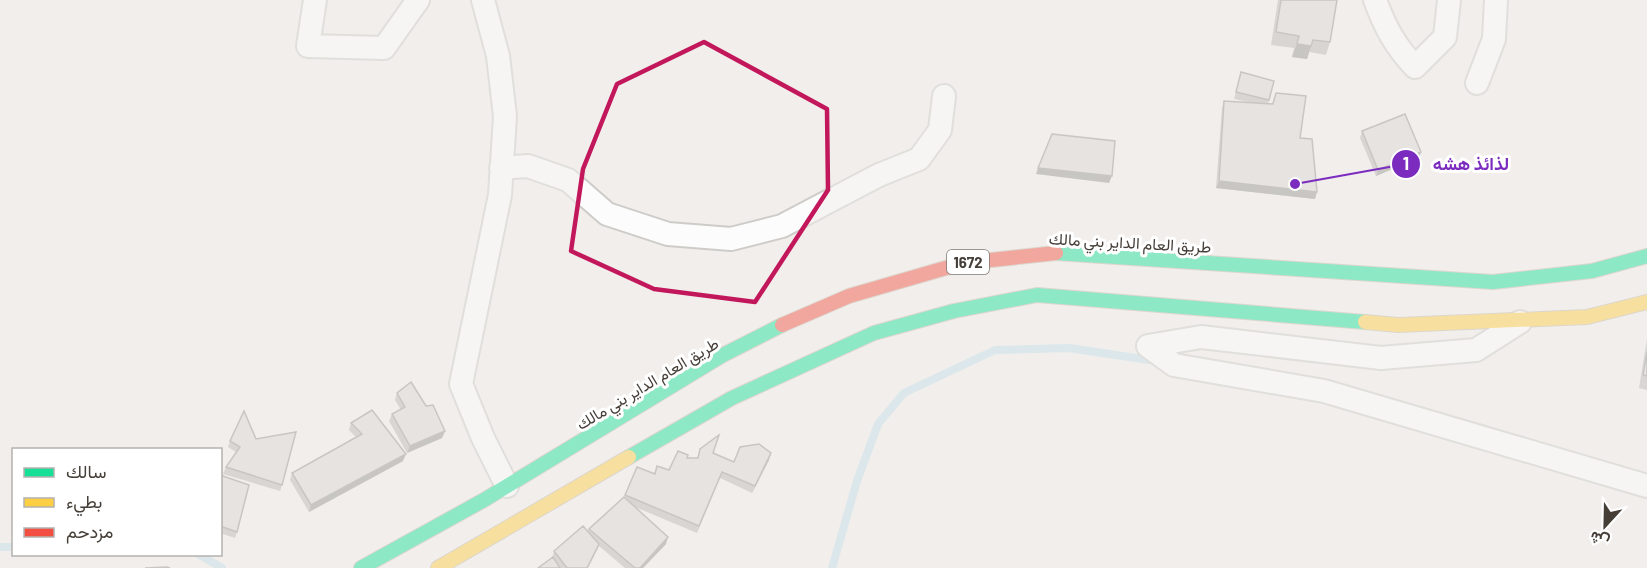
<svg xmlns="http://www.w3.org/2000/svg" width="1647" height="568" font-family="Barlow,Vazirmatn,sans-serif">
  <rect width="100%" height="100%" fill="#f1eeeb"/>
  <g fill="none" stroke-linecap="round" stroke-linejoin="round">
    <path stroke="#c0deea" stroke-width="8" d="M 0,547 L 14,547
      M 198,554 L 222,568
      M 832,568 L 857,481 L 878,424 L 904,393 L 995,350 L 1069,348 L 1156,361"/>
    <defs>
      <path id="street" d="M 315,0 L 308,46 L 384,48 L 418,0
        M 483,0 L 498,56 L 505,116 L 500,195 L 461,384 L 483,438 L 507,486
        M 1375,0 C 1385,27 1395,46 1415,67 L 1445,37 L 1449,0
        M 1477,83 L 1494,39 L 1496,0
        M 501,168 L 528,166 L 568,180 L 607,214 L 668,234 L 731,239 L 782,226 L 879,175 L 919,159 L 940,130 L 944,96
        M 1148,346 L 1174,365 L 1324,391 L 1647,486
        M 1148,346 L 1201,337 L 1381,358 L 1476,350 L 1520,322"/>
      <path id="fast" d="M 1056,253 L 1493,282 L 1592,271 L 1647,256
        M 629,457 L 732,398 L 874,333 L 954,311 L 1037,295 L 1365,322
        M 361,568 L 484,500 L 723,355 L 782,325"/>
      <path id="slow" d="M 1365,322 L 1398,325 L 1587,317 L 1647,302
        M 438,568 L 629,457"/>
      <path id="jam" d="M 782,325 L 849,296 L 963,263 L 1056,253"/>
    </defs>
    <use href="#street" stroke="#ceccc9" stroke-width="26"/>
    <use href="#fast" stroke="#c6b8a9" stroke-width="16"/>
    <use href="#slow" stroke="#c6b8a9" stroke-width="16"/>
    <use href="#jam" stroke="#c6b8a9" stroke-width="16"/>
    <use href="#street" stroke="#fdfcfc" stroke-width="22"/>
    <use href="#fast" stroke="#16e098" stroke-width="14"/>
    <use href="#slow" stroke="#ffcf43" stroke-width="14"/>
    <use href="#jam" stroke="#f24e42" stroke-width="14"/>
  </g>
  <path fill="#bbb7b5" d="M 1278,0 L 1337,0 L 1330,42 L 1326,55 L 1309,52 L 1307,59 L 1292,57 L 1294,48 L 1271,45 Z
    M 1241,72 L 1269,100 L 1268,104 L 1272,104 L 1276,93 L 1300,138 L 1315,199 L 1216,188 L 1222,108 L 1224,101 L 1253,103 L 1234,99 Z
    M 1362,131 L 1421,152 L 1419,158 L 1376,176 L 1360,138 Z
    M 1647,339 L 1647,390 L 1639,388 Z
    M 397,393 L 426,406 L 445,431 L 442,438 L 407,453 L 389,421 L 392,414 L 401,410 L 395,400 Z
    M 351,423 L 403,461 L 309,512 L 290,480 L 292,473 L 356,437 L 349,430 Z
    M 256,439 L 282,485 L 280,491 L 223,474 L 226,467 L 236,452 L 228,447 L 230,441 Z
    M 700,449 L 713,453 L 734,462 L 769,460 L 752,493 L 720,478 L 697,533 L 635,507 L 666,544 L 643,568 L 625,568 L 599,546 L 588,568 L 538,568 L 552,558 L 554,551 L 588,531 L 589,529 L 624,498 L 637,467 L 654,474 L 657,466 L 669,470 L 687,458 L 697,458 Z
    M 220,475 L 237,532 L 235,538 L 220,533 Z"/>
  <path fill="#989593" d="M 1297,44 L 1311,46 L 1307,59 L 1292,57 Z
    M 1421,152 L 1419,158 L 1376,176 L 1378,170 Z
    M 1038,168 L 1112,176 L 1109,183 L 1036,174 Z
    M 1219,181 L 1317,192 L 1315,199 L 1216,188 Z
    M 445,431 L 442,438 L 407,453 L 410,446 Z
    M 771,453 L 769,460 L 752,493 L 755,486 Z
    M 406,454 L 403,461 L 309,512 L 311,505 Z
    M 668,537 L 666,544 L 643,568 L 640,568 Z"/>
  <path fill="#d9d5d2" stroke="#989593" stroke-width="1.5" d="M 1281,0 L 1337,0 L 1330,42 L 1313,40 L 1311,46 L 1297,44 L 1299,36 L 1276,32 Z
    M 1241,72 L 1274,81 L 1269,100 L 1236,92 Z
    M 1276,93 L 1306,96 L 1300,138 L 1312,139 L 1317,192 L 1219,181 L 1224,101 L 1273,104 Z
    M 1405,114 L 1421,152 L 1378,170 L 1362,131 Z
    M 1052,134 L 1115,141 L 1112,176 L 1038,168 Z
    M 1647,352 L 1647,376 L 1643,375 Z
    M 411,382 L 426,406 L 433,405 L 445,431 L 410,446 L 392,414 L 405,407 L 397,393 Z
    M 372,410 L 406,454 L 311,505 L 292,473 L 362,434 L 351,423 Z
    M 244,411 L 256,439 L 296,432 L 282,485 L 226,467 L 240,447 L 230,441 Z
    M 719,435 L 713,453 L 734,462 L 740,447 L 759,444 L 771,453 L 755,486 L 722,472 L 699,526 L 625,495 L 637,467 L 655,474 L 657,466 L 669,470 L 678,451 L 688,455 L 687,458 L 698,458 L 700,449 Z
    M 220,475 L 249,485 L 237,532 L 220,526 Z
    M 624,497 L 668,537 L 640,568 L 635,568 L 589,529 Z
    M 583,526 L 599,544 L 587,568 L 567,568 L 554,551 Z
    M 553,557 L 560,568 L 538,568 Z
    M 167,567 L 170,568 L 145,568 Z"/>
  <path d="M0 0H1647V568H0ZM 704,42 L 827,109 L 828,190 L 755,302 L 654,289 L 571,251 L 583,169 L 617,84 Z" fill="#f1eeeb" fill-opacity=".55" fill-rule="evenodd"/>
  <path fill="none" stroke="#c2185b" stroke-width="4.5" stroke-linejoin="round" d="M 704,42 L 827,109 L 828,190 L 755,302 L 654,289 L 571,251 L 583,169 L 617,84 Z"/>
  <g text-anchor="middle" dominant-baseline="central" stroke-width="6" stroke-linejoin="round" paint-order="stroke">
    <rect fill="#fff" stroke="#7e7974" stroke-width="1.5" x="947" y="250" width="42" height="24" rx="4.5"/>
    <g font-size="15" font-weight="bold" fill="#463f38">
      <text x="968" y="262">1672</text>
    </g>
    <g font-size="16" fill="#463f38" stroke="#fff">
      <text transform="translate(1130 242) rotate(3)">طريق العام الداير بني مالك</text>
      <text transform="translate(647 383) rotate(-31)">طريق العام الداير بني مالك</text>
    </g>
  </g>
  <path fill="none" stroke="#7b2cbf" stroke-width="2" d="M1295 184L1406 164"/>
  <g fill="#7b2cbf" stroke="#fff" stroke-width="2">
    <circle cx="1295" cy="184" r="6"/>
    <circle cx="1406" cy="164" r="15"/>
  </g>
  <g font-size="18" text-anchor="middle" font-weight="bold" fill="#fff">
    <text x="1406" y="170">1</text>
  </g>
  <g font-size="18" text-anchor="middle" font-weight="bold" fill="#7b2cbf" stroke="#fff" stroke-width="6" stroke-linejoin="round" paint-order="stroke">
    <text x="1471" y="170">لذائذ هشه</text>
  </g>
  <rect x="12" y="448" width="210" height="108" fill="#ffffff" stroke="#b5b2af" stroke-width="1.5"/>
  <rect x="24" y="468" width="30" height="9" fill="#16e098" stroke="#b5b2af" stroke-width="1.5"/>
  <text x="66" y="478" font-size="18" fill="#463f38">سالك</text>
  <rect x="24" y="498" width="30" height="9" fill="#ffcf43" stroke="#b5b2af" stroke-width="1.5"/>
  <text x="66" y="508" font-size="18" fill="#463f38">بطيء</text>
  <rect x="24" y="528" width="30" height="9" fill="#f24e42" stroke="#b5b2af" stroke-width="1.5"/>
  <text x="66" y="538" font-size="18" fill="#463f38">مزدحم</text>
  <g transform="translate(1605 526) rotate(202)" stroke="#ffffff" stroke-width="4.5" paint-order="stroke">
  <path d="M0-4.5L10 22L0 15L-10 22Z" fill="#463f38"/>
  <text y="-9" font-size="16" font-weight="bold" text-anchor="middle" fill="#463f38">ش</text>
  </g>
</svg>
